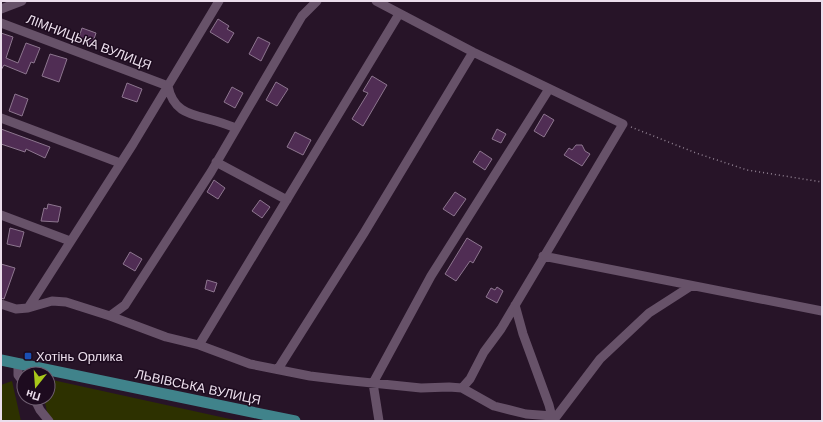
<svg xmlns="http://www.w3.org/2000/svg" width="823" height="422" font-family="'DM Sans',sans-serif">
  <rect width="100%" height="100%" fill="#271428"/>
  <path fill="#2d3100" d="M 48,379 L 239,421 L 49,421 L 44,398 L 48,398 Z
    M 12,381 L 21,421 L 1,421 L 1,385 Z"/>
  <path fill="#502d54" stroke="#8d768f" d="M 218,19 L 229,26 L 227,29 L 234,33 L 228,43 L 210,32 Z
    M 82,28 L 96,33 L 92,45 L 78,40 Z
    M 1,33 L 13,37 L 6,58 L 18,63 L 26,43 L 40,48 L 34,63 L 31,62 L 26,74 L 4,65 L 1,70 Z
    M 258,37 L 270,43 L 261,61 L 249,54 Z
    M 50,54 L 67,59 L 59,82 L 42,76 Z
    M 372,76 L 387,85 L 363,126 L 352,119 L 368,93 L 363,91 Z
    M 276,82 L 288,89 L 277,106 L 266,100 Z
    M 127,83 L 142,89 L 137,102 L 122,97 Z
    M 232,87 L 243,93 L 235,108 L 224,102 Z
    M 15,94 L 28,99 L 22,116 L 9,111 Z
    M 544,114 L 554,120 L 544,137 L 534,131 Z
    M 1,129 L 50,147 L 45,158 L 26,149 L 25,152 L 1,144 Z
    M 497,129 L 506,134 L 501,143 L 492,139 Z
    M 295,132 L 311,140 L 303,155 L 287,147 Z
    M 576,145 L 582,145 L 585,151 L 590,154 L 582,166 L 564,155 L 569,148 L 572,150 Z
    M 480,151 L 492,159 L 485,170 L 473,162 Z
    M 214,180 L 225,188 L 218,199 L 207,192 Z
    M 455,192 L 466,199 L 454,216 L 443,209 Z
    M 260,200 L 270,207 L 262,218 L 252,211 Z
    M 48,204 L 61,207 L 58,222 L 41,221 L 44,208 L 47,209 Z
    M 10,228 L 24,232 L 20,247 L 7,244 Z
    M 467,238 L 482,247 L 473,263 L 470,261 L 456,281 L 445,274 Z
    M 130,252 L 142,259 L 135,271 L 123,264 Z
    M 1,264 L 15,268 L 4,299 L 1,298 Z
    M 207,280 L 217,283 L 214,292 L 205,289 Z
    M 497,287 L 503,291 L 497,303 L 486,297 L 491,288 L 495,290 Z"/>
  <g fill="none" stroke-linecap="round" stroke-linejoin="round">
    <path stroke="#928393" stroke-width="1.5" stroke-dasharray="1 3" stroke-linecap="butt" d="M 631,127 L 696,153 L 747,170 L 822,182"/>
    <path stroke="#675269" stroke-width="9" d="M 376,1 L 473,52 L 623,124 L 501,329 L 484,352 L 470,379 L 462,388
      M 1,9 L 22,1
      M 1,23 L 168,86 C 173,112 190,114 212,120 C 220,122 228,125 236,128
      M 1,118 L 120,163
      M 216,162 L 287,200
      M 1,215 L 70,241
      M 543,256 L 822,311
      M 1,304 L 16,309 L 28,308 L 133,144 L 219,1
      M 515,305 L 523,334 L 549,405 L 553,421
      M 28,308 L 52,301 L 66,302 L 110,316 L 166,337 L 199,345 L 250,364 L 310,376 L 343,380 L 421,388 L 449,387 L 462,388 L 494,406 L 526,414 L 552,416
      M 110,316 L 125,305 L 211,172 L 302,16 L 317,1
      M 199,345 L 399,14
      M 18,363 L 18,375 L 24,383
      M 278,369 L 364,233 L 473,52
      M 34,398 L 40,410 L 49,421
      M 379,421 L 373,383 L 431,276 L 549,89
      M 553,421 L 600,359 L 649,313 L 691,286"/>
    <path stroke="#40838b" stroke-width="11" d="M 1,360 L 295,421"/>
  </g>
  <rect fill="#1a4fb4" stroke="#1d0b1f" stroke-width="1.5" x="24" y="352" width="8" height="8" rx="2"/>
  <g text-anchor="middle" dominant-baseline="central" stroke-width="3" stroke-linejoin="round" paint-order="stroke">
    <g font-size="13" fill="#ebdeec" stroke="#1d0b1f">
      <text transform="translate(89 42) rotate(21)">ЛІМНИЦЬКА ВУЛИЦЯ</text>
      <text transform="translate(198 387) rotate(12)">ЛЬВІВСЬКА ВУЛИЦЯ</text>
    </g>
    <g font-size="13" fill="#ebdeec" stroke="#1d0b1f" text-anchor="start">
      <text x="36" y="356">Хотінь Орлика</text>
    </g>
  </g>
  <rect width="823" height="422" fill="none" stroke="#ebdeec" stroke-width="4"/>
  <g transform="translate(36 386) rotate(197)"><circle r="19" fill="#1d0b1f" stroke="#6f5f71"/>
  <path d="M0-3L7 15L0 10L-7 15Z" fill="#a9c71a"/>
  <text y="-6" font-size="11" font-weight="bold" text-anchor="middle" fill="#ebdeec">Пн</text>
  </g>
</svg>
